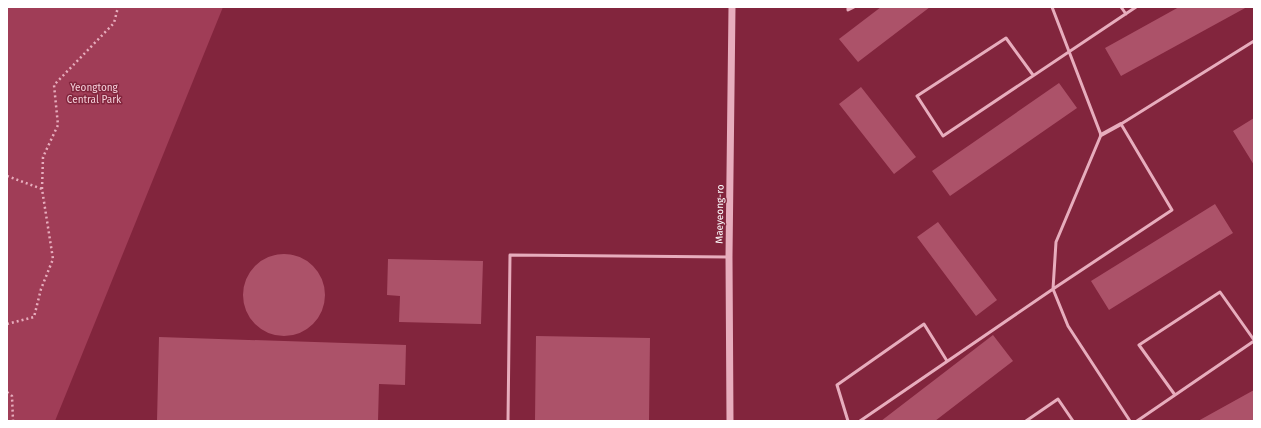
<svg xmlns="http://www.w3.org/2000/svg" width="1261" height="428" font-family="'Fira Sans',sans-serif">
  <rect width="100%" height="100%" fill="#82253d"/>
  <path fill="#a03d57" d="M 7,7 L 223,7 L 55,421 L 7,421 Z"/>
  <path fill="#ac5269" d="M 881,7 L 930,7 L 858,62 L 839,39 Z
    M 1179,7 L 1247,7 L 1121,76 L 1105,48 Z
    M 1059,83 L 1077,108 L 950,196 L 932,171 Z
    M 861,87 L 916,157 L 894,174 L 839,104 Z
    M 1254,118 L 1254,165 L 1233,131 Z
    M 1215,204 L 1233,233 L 1109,310 L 1091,281 Z
    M 938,222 L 997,300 L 976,316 L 917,237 Z
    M243 295a41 41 0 1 1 82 0a41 41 0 1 1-82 0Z
    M 388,259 L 483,261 L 481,324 L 399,322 L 400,296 L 387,295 Z
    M 993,335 L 1013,361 L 935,421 L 881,421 Z
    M 536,336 L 650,338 L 649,421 L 535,420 Z
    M 159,337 L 406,345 L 405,385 L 379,384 L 378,421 L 157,421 Z
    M 1254,390 L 1254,421 L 1198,421 Z"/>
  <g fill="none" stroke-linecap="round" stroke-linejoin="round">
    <path stroke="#e7adbd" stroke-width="2.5" stroke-dasharray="2 3" stroke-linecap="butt" d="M 7,176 L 42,189
      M 7,324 L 34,317 L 41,289 L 53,259 L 42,189 L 43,157 L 58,125 L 54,85 L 114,23 L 118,7
      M 7,392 L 12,396 L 13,421"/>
    <path stroke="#e7adbd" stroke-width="3" d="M 848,7 L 848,10 L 854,7
      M 1052,7 L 1101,135 L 1056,242 L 1053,289 L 1068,326 L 1130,421
      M 1121,7 L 1126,14
      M 1033,75 L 1006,38 L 917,96 L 943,136 L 1136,7
      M 1175,395 L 1139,345 L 1220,292 L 1254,340
      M 508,421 L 510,255 L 728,257
      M 848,421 L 837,385 L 924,324 L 947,361
      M 860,421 L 1053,289 L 1172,210 L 1121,124 L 1254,41
      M 1026,421 L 1058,399 L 1073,421
      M 1137,421 L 1254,341"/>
    <path stroke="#e7adbd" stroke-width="4" d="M 1101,135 L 1121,124"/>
    <path stroke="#e7adbd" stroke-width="7" d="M 730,421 L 729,257 L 732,7"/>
  </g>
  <g text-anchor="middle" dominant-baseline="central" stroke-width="3" stroke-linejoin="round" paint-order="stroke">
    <g font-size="10" fill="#f5d1db" stroke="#82253d">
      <text x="94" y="88">Yeongtong<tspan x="94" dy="12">Central Park</tspan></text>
    </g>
    <g font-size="10" fill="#fff" stroke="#82253d">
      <text transform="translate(720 214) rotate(-89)">Maeyeong-ro</text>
    </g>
  </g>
  <rect width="1261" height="428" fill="none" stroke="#ffffff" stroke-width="16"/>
</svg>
